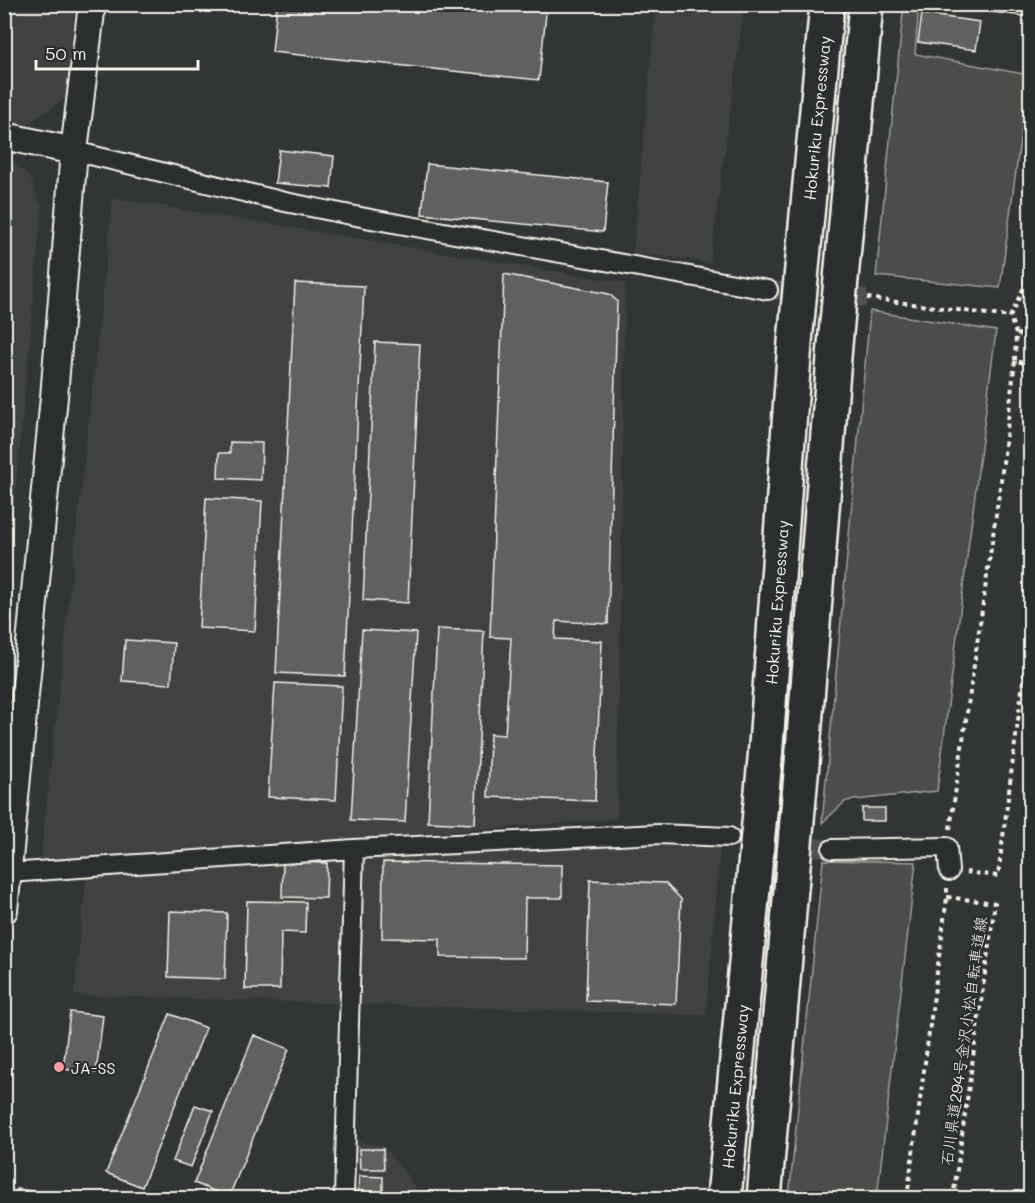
<svg xmlns="http://www.w3.org/2000/svg" width="1035" height="1203" font-family="Mali,'Klee One',sans-serif">
  <rect width="100%" height="100%" fill="#323535"/>
  <filter id="ink" filterUnits="userSpaceOnUse"><feTurbulence type="fractalNoise" baseFrequency=".0167" numOctaves="2"/><feDisplacementMap in="SourceGraphic" scale="12" xChannelSelector="R" yChannelSelector="G"/><feConvolveMatrix kernelMatrix="1 2 1 2 8 2 1 2 1" color-interpolation-filters="sRGB"/></filter>
  <g filter="url(#ink)">
    <path fill="#404242" d="M 4,5 L 75,5 L 66,98 L 22,128 L 5,124 Z
      M 656,5 L 744,5 L 710,263 L 633,252 Z
      M 5,159 L 13,161 L 30,178 L 42,207 L 5,607 Z
      M 113,198 L 625,283 L 617,819 L 40,864 Z
      M 638,837 L 721,840 L 706,1015 L 74,995 L 86,878 Z
      M 357,1142 L 384,1146 L 415,1186 L 417,1198 L 357,1198 Z"/>
    <path fill="#4b4d4c" stroke="#a09f9a" stroke-width="1.5" d="M 904,4 L 919,5 L 915,54 L 1029,75 L 1000,288 L 876,276 Z
      M 870,311 L 996,331 L 937,791 L 846,801 L 822,823 Z
      M 823,860 L 916,862 L 877,1198 L 789,1198 Z"/>
    <path fill="#5f605f" stroke="#f4f1e8" stroke-width="1.5" d="M 277,4 L 547,4 L 539,80 L 272,52 Z
      M 940,4 L 1030,4 L 1030,17 L 940,5 Z
      M 922,14 L 980,22 L 976,50 L 918,42 Z
      M 279,150 L 334,156 L 331,188 L 275,183 Z
      M 427,164 L 608,182 L 603,232 L 422,214 Z
      M 504,274 L 609,294 L 617,301 L 608,624 L 556,621 L 555,639 L 602,641 L 595,801 L 488,797 L 490,734 L 505,735 L 511,638 L 490,637 Z
      M 295,283 L 364,286 L 345,676 L 276,673 Z
      M 375,342 L 420,344 L 408,603 L 363,600 Z
      M 230,442 L 262,443 L 261,480 L 218,478 L 219,453 L 230,453 Z
      M 206,498 L 262,501 L 255,631 L 199,628 Z
      M 437,629 L 484,631 L 475,824 L 428,822 Z
      M 362,630 L 416,633 L 405,822 L 351,820 Z
      M 125,640 L 174,643 L 171,684 L 122,681 Z
      M 275,683 L 342,686 L 336,800 L 268,797 Z
      M 862,808 L 885,808 L 885,821 L 862,821 Z
      M 283,862 L 327,863 L 326,898 L 282,897 Z
      M 383,862 L 562,865 L 562,898 L 525,898 L 524,958 L 440,957 L 440,939 L 382,938 Z
      M 590,880 L 665,883 L 681,899 L 676,1004 L 586,1001 Z
      M 247,901 L 306,902 L 305,933 L 281,932 L 280,989 L 245,989 Z
      M 170,911 L 227,913 L 225,979 L 168,977 Z
      M 70,1012 L 103,1016 L 96,1073 L 63,1069 Z
      M 170,1014 L 206,1028 L 142,1187 L 106,1173 Z
      M 254,1035 L 289,1049 L 229,1197 L 194,1183 Z
      M 195,1105 L 213,1111 L 191,1167 L 173,1161 Z
      M 359,1149 L 383,1149 L 384,1169 L 360,1169 Z
      M 359,1176 L 383,1177 L 383,1198 L 358,1198 Z
      M 17,1189 L 86,1198 L 16,1198 Z"/>
    <g fill="none" stroke-linecap="round" stroke-linejoin="round">
      <path stroke="#4f5150" stroke-width="18" stroke-dasharray="18 9" stroke-linecap="butt" d="M 768,290 L 867,298
        M 729,837 L 832,849"/>
      <defs>
        <path id="street" d="M 74,151 L 285,202 L 371,219 L 768,290
          M 832,849 L 947,847 L 949,871
          M 8,873 L 354,849 L 658,834 L 729,837
          M 344,1198 L 354,849"/>
        <path id="secondary" d="M 4,136 L 74,151
          M 4,910 L 54,397 L 74,151 L 92,4"/>
        <g id="highway">
          <path id="s1" d="M 724,1198 L 765,759 L 795,342 L 827,4"/>
          <path d="M 764,1198 L 802,763 L 835,345 L 866,4"/>
        </g>
      </defs>
      <use href="#street" stroke="#f4f1e8" stroke-width="22"/>
      <use href="#secondary" stroke="#f4f1e8" stroke-width="30"/>
      <use href="#highway" stroke="#f4f1e8" stroke-width="38"/>
      <path stroke="#f4f1e8" stroke-width="4" stroke-dasharray="4.5 4.5" stroke-linecap="butt" d="M 867,298 L 1010,317
        M 1016,334 L 1010,317 L 1024,287 L 1030,249
        M 1030,336 L 1016,334 L 1015,361 L 1030,364
        M 950,829 L 1001,480 L 1015,361
        M 966,872 L 998,876 L 1030,627
        M 947,888 L 947,897 L 995,903 L 953,1198
        M 907,1198 L 947,897"/>
      <use href="#street" stroke="#2a2d2e" stroke-width="18"/>
      <use href="#secondary" stroke="#2a2d2e" stroke-width="26"/>
      <use href="#highway" stroke="#2a2d2e" stroke-width="33"/>
    </g>
  </g>
  <circle fill="#ff9aa2" stroke="#2a2d2e" stroke-width="2" cx="59" cy="1067" r="6"/>
  <g text-anchor="middle" dominant-baseline="central" stroke-width="4.5" stroke-linejoin="round" paint-order="stroke">
    <g font-size="16" fill="#f4f1e8" stroke="#2a2d2e">
      <text stroke="none"><textPath href="#s1" startOffset="1084">Hokuriku Expressway</textPath></text>
      <text stroke="none"><textPath href="#s1" startOffset="598">Hokuriku Expressway</textPath></text>
      <text transform="translate(963 1041) rotate(-82)">石川県道294号金沢小松自転車道線</text>
      <text stroke="none"><textPath href="#s1" startOffset="112">Hokuriku Expressway</textPath></text>
    </g>
    <g font-size="16" fill="#f4f1e8" stroke="#2a2d2e" text-anchor="start">
      <text x="71" y="1067">JA-SS</text>
    </g>
  </g>
  <rect width="1035" height="1203" fill="none" stroke="#2a2d2e" stroke-width="24"/>
  <rect x="12" y="12" width="1011" height="1179" fill="none" stroke="#f4f1e8" stroke-width="2" filter="url(#ink)"/>
  <path d="M36 60v9h162v-9" fill="none" stroke="#f4f1e8" stroke-width="3"/>
  <text x="45" y="60" font-size="18" fill="#f4f1e8" stroke="#2a2d2e" stroke-width="4.5" paint-order="stroke">50 m</text>
</svg>
